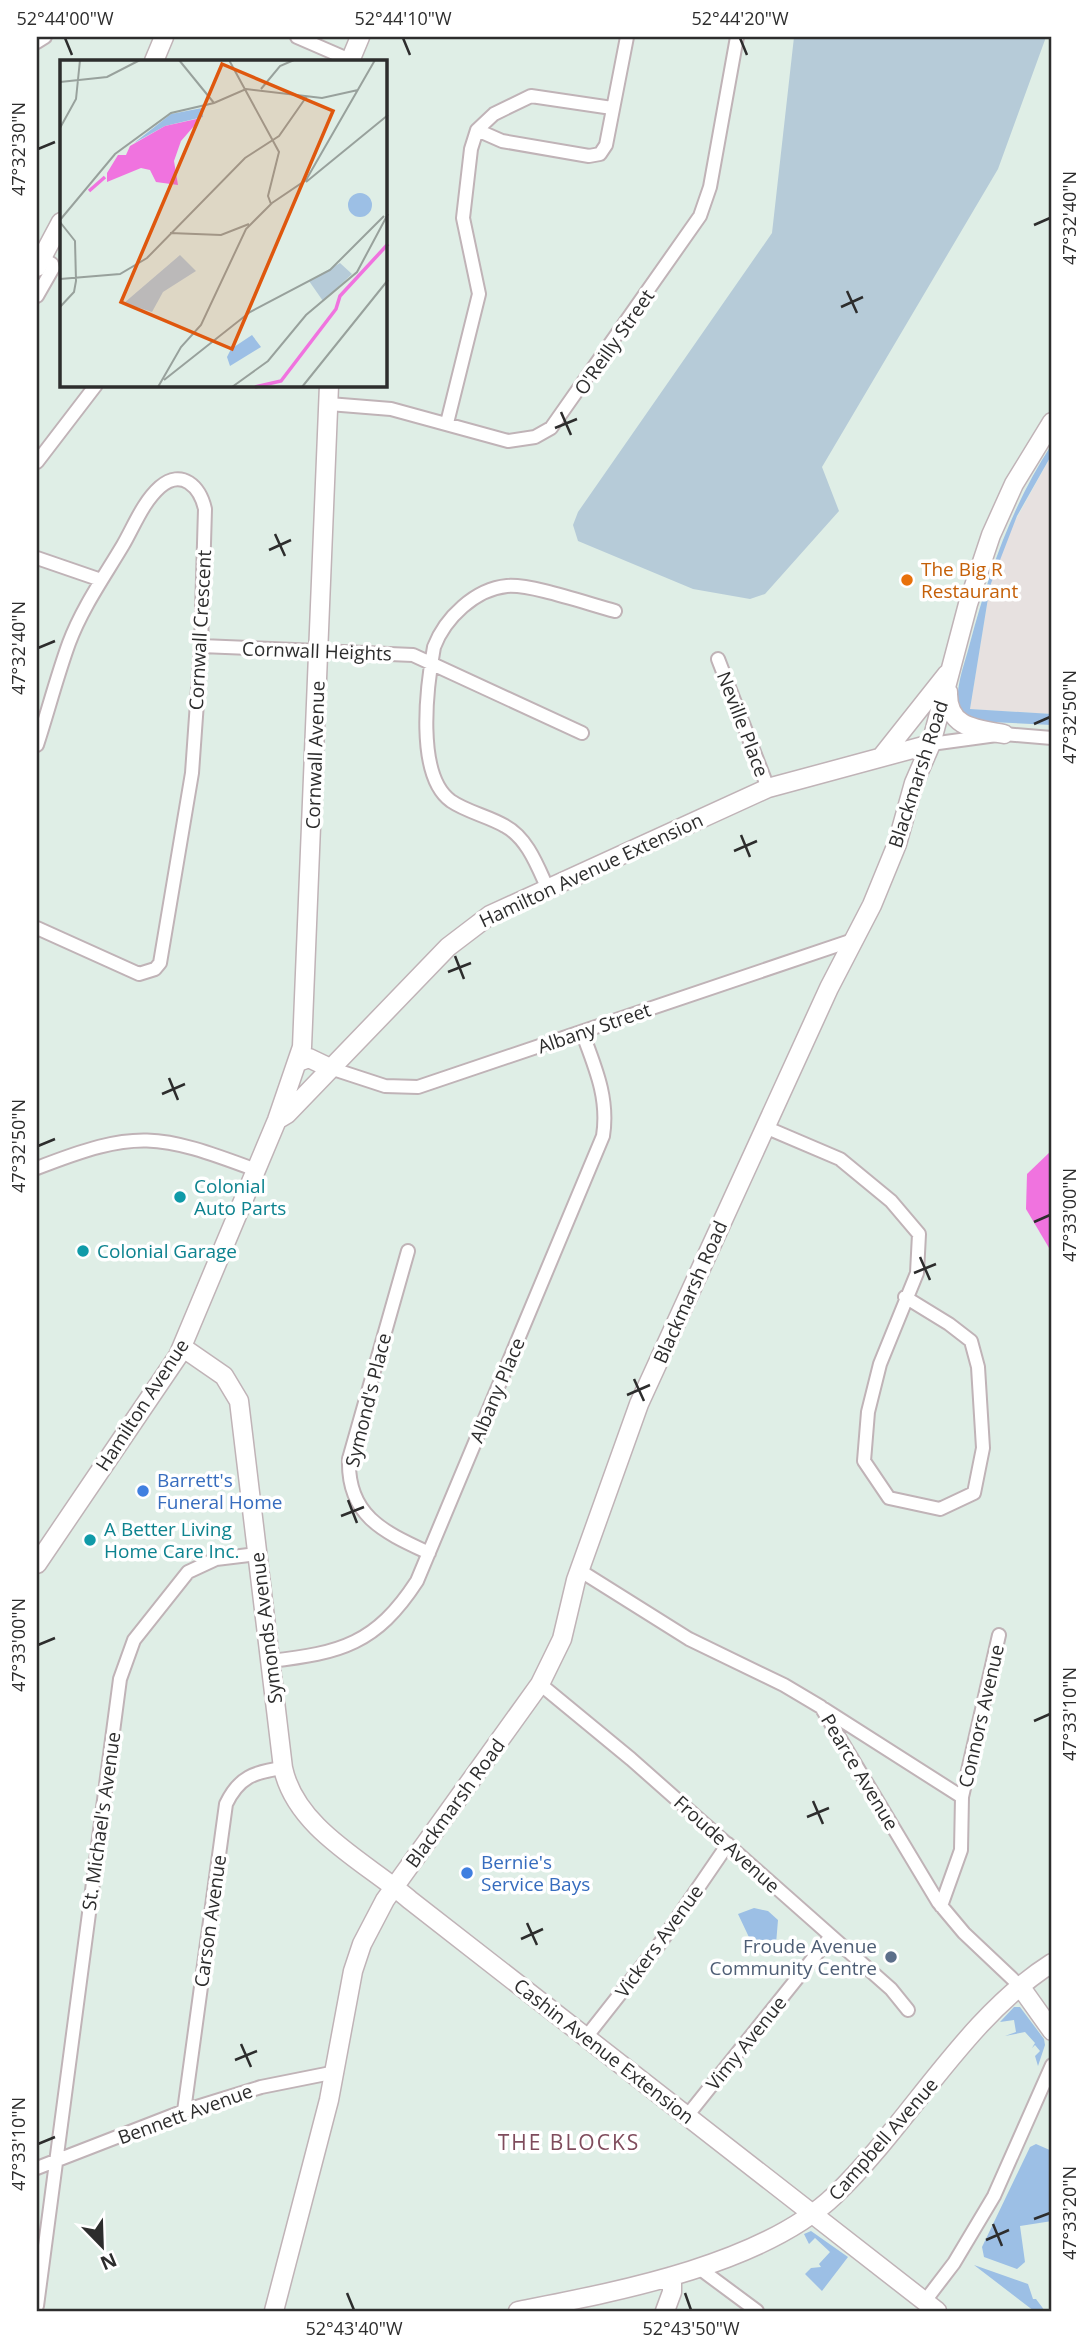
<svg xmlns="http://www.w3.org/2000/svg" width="1089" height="2348" font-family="'Open Sans',sans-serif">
  <rect width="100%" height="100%" fill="#dfeee6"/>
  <path fill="#e7e1e0" d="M 1052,454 L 1052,714 L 970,709 L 990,586 L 1008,534 Z"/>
  <path fill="#9cbfe5" d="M 1052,444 L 1052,454 L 1017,516 L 990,586 L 970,709 L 1052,714 L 1052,725 L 969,721 L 958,711 C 955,687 964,666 970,643 C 989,572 1012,505 1052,444 Z
    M 754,1908 L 768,1911 L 778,1920 L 776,1944 L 756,1952 L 738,1914 Z
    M 1014,2007 L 1020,2007 L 1044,2039 L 1045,2045 L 1038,2066 L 1035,2056 L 1040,2051 L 1035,2045 L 1032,2048 L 1035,2043 L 1025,2032 L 1005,2036 L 1016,2032 L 1014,2020 L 1000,2022 Z
    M 1036,2144 L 1052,2151 L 1052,2221 L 1020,2226 L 1025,2262 L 1017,2269 L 984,2257 L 982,2247 L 1030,2147 Z
    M 811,2231 L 848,2257 L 822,2291 L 805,2274 L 811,2268 L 821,2267 L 819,2264 L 830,2252 L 815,2238 L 809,2244 L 804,2234 Z
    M 974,2265 L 1028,2284 L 1033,2299 L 1036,2299 L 1045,2311 L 1034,2311 Z"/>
  <path fill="#b6cbd8" d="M 794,37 L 1046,37 L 998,169 L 822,467 L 839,511 L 765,594 L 750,599 L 693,589 L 578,541 L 573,525 L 578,512 L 772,233 Z"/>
  <path fill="#f073df" d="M 1052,1150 L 1052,1253 L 1026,1209 L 1027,1174 Z"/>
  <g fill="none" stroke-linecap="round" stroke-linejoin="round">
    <defs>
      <path id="street" d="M 297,37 L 350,60
        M 37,42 L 45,37
        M 477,130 L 502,141 L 589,156 L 600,154 L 606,145 L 627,37
        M 37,296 L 53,268 L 52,264 L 42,258
        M 329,404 L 391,409 L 508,441 L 535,437 L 551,428 L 700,216 L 710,187 L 737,37
        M 447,423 L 479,294 L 463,218 L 471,149 L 477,130 L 494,114 L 531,96 L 612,108
        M 37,462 L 96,385
        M 37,558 L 101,580
        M 201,646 L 413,655 L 582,733
        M 718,659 L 768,788
        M 931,744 L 1004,734 L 1052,738
        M 37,745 C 48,711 57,676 69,643 C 82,608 104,577 123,545 C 134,526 143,502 160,487 C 182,468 200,487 205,509 L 201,646 L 192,773 L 160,963 L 155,969 L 139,974 L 37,928
        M 547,887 C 537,865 527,838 505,826 C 488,816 467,812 451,801 C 415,775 427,685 434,647 C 445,618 475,589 507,586 C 532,584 588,604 615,611
        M 330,1068 L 385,1086 L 418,1087 L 856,939
        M 765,1127 L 840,1159 L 891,1201 L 919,1234 L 917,1273 L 880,1364 L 868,1412 L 864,1461 L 889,1498 L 940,1509 L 974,1493 L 983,1448 L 978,1367 L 971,1341 L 949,1324 L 905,1297
        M 37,1168 C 137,1129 157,1133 256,1170
        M 408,1251 L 349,1459 C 347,1516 384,1532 429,1553
        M 579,1570 L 689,1639 L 784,1685 L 821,1707 L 938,1902 L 964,1933 L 1020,1986
        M 270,1661 C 341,1653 376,1644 417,1581 L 603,1136 C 609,1098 595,1067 582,1032
        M 540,1684 L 631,1759 L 891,1989 L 908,2010
        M 824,1709 L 962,1797
        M 941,1906 L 961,1850 L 962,1797 L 999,1635
        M 587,2036 L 661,1942 L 728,1844
        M 184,2111 L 226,1804 C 239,1777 254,1772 283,1768
        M 687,2116 L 831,1936
        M 37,2168 L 184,2111 L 261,2087 L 336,2072
        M 699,2268 L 757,2311
        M 925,2301 L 954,2263 L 994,2196 L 1052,2065
        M 37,2306 L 120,1679 L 134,1640 L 188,1572 L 216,1559 L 257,1554"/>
      <path id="secondary" d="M 154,61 L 164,37
        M 350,61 L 360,37
        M 37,267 L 61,222
        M 948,692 C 947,728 976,729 1004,734
        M 882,756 L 947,674
        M 298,1062 L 309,1058 L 330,1068
        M 277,1120 L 287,1114 L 448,947 L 490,915 L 768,788 L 931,744
        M 182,1347 L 224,1376 L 239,1401 L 283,1768 C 296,1829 366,1862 410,1900 L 937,2311
        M 37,1564 L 178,1356 L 277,1120 L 302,1047 L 329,385
        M 1020,1986 L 1052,2031
        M 274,2311 L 329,2100 L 353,1971 L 362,1944 L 385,1900 L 540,1684 L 562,1639 L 576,1580 L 639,1404 L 829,988 L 872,905 L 897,844 L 914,783 L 931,744 L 968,604 L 991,535 L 1014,484 L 1052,422
        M 518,2311 C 615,2292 762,2265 835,2195 C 908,2125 966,2017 1052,1963
        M 665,2311 L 672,2292 L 672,2276"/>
    </defs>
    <use href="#street" stroke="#c0b3b7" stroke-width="16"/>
    <use href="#secondary" stroke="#c0b3b7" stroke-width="21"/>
    <use href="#street" stroke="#fff" stroke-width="12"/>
    <use href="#secondary" stroke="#fff" stroke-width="18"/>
  </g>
  <path fill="none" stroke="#2d2d2d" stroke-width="2.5" d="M 65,38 L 72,55M 403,38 L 410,55M 740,38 L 747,55M 38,149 L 55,142M 1034,225 L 1050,218M 847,291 L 857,313M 841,307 L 863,297M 561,412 L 571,435M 555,428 L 577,419M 275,534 L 285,556M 269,550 L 291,540M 38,648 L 55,641M 1034,724 L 1050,717M 741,835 L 750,857M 734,851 L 757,841M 455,956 L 464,979M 448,972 L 471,963M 169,1078 L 178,1100M 162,1094 L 185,1084M 38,1146 L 55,1139M 1034,1222 L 1050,1215M 920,1257 L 930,1280M 914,1273 L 936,1264M 634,1379 L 644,1401M 627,1395 L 650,1385M 348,1500 L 357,1523M 341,1516 L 364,1507M 38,1645 L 55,1638M 1034,1721 L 1050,1714M 813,1801 L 823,1824M 807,1817 L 829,1808M 527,1923 L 537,1945M 521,1939 L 543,1929M 241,2044 L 251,2067M 235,2060 L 257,2051M 38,2144 L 55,2137M 1034,2219 L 1050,2213M 993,2224 L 1002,2246M 986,2240 L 1009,2230M 347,2293 L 354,2310M 685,2293 L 691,2310"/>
  <circle fill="#e8710a" stroke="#fff" stroke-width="2.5" cx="907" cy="580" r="7"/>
  <g fill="#0f9aa8" stroke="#fff" stroke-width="2.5">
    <circle cx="180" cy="1197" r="7"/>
    <circle cx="83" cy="1251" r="7"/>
    <circle cx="90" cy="1540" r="7"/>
  </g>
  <g fill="#3f7fe0" stroke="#fff" stroke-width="2.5">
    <circle cx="143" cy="1491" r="7"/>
    <circle cx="467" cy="1873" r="7"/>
  </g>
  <circle fill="#5c6f8a" stroke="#fff" stroke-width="2.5" cx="891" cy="1957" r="7"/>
  <g text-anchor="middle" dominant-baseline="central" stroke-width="7" stroke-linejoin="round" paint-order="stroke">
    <g font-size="19" fill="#2d2d2d" stroke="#fff">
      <text transform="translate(614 342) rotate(-55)">O'Reilly Street</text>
      <text transform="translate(200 630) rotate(-87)">Cornwall Crescent</text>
      <text transform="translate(317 651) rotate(2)">Cornwall Heights</text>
      <text transform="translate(743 724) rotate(69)">Neville Place</text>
      <text transform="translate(315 755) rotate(-88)">Cornwall Avenue</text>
      <text transform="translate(918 774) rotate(-72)">Blackmarsh Road</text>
      <text transform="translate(591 870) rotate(-25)">Hamilton Avenue Extension</text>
      <text transform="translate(594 1028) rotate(-19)">Albany Street</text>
      <text transform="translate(690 1292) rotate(-66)">Blackmarsh Road</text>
      <text transform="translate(497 1390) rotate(-67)">Albany Place</text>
      <text transform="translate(368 1400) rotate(-76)">Symond's Place</text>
      <text transform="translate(142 1405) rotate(-57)">Hamilton Avenue</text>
      <text transform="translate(266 1628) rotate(-97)">Symonds Avenue</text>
      <text transform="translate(981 1716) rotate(-77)">Connors Avenue</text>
      <text transform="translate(860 1772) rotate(59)">Pearce Avenue</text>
      <text transform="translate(455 1803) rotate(-54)">Blackmarsh Road</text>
      <text transform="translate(101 1821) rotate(-82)">St. Michael's Avenue</text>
      <text transform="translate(727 1844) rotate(42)">Froude Avenue</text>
      <text transform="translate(210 1921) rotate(-82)">Carson Avenue</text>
      <text transform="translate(659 1941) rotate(-54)">Vickers Avenue</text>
      <text transform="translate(746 2043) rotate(-51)">Vimy Avenue</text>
      <text transform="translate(604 2051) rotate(38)">Cashin Avenue Extension</text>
      <text transform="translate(185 2114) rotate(-20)">Bennett Avenue</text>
      <text transform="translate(883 2139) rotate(-49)">Campbell Avenue</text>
    </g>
    <g font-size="19" fill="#c56008" stroke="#fff" text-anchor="start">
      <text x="921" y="569">The Big R<tspan x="921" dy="22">Restaurant</tspan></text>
    </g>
    <g font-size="19" fill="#0d838f" stroke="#fff" text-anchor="start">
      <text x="194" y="1186">Colonial<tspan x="194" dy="22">Auto Parts</tspan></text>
      <text x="97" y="1251">Colonial Garage</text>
      <text x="104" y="1529">A Better Living<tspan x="104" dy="22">Home Care Inc.</tspan></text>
    </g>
    <g font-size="19" fill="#366cbe" stroke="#fff" text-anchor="start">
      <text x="157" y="1480">Barrett's<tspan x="157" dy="22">Funeral Home</tspan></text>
      <text x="481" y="1862">Bernie's<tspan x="481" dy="22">Service Bays</tspan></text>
    </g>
    <g font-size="19" fill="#4e5e75" stroke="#fff" text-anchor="end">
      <text x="877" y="1946">Froude Avenue<tspan x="877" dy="22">Community Centre</tspan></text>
    </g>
    <g font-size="21" letter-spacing="2" fill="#7f4c5c" stroke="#fff">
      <text x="569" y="2142">THE BLOCKS</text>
    </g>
  </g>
  <g transform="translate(60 60)">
    <rect width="327" height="327" fill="#dfeee6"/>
    <path d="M 142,48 L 143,57 L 105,66 L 74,83 L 111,54 ZM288 145a12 12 0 1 1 24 0a12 12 0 1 1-24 0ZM 192,275 L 201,287 L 170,306 L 167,297 L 171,289 Z" fill="#9cbfe5"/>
    <path d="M 120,195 L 136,211 L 103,232 L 92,252 L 64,243 ZM 280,203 L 292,214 L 263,241 L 249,221 Z" fill="#b6cbd8"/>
    <path d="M 141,58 L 121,81 L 114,101 L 118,125 L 96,122 L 90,110 L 81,108 L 47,122 L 47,113 L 58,95 L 66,95 L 70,86 L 105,66 Z" fill="#f073df"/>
    <path fill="none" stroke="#f073df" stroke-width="3.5" d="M 29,131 L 45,117M 195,327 L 221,321 L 276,249 L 280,236 L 328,184"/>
    <path fill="none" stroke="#98a19c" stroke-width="2" d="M 119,0 L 154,43M 169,0 L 219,92 L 208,136 L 211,144M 0,22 L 47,17 L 80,0M 201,29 L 220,6 L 234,0M 0,68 L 16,39 L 20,0M 246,122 L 328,55M 0,160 L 55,94 L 111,53 L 154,43 L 186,29 L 262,38 L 298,30M 0,162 L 15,181 L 16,221 L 14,232 L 0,247M 110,173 L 161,175 L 189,164M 0,219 L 60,214 L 87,198 L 185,98 L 219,76 L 247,36M 104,320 L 190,252 L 270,210 L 324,156M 98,327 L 121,287 L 141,265 L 186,169 L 212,143 L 246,120 L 315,0M 172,327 L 208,301 L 246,255 L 297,212 L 328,154M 242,327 L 328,220"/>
    <path fill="#df570e" fill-opacity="0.15" stroke="#df570e" stroke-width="3.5" d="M 162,4 L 273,51 L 172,289 L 61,242 Z"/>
    <rect width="327" height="327" fill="none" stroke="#2d2d2d" stroke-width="3.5"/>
  </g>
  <rect width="1089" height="2348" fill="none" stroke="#ffffff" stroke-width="77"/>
  <g transform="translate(102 2246) rotate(157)" stroke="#ffffff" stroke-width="5" paint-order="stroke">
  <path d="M0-5L12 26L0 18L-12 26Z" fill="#2d2d2d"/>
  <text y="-10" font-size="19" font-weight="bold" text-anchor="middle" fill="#2d2d2d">N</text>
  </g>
  <rect x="38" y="38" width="1012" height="2272" fill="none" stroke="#2d2d2d" stroke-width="2.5"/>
  <g font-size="18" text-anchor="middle" fill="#2d2d2d">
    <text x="65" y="25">52°44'00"W</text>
    <text x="403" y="25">52°44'10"W</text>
    <text x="740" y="25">52°44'20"W</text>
    <text transform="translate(19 149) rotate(-90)" y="6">47°32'30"N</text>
    <text transform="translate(1070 218) rotate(-90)" y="6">47°32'40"N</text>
    <text transform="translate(19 648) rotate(-90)" y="6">47°32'40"N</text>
    <text transform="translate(1070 717) rotate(-90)" y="6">47°32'50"N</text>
    <text transform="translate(19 1146) rotate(-90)" y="6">47°32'50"N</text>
    <text transform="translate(1070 1215) rotate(-90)" y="6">47°33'00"N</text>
    <text transform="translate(19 1645) rotate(-90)" y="6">47°33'00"N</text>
    <text transform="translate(1070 1714) rotate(-90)" y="6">47°33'10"N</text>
    <text transform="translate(19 2144) rotate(-90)" y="6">47°33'10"N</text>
    <text transform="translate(1070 2213) rotate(-90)" y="6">47°33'20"N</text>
    <text x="354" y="2335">52°43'40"W</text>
    <text x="691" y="2335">52°43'50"W</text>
  </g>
</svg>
